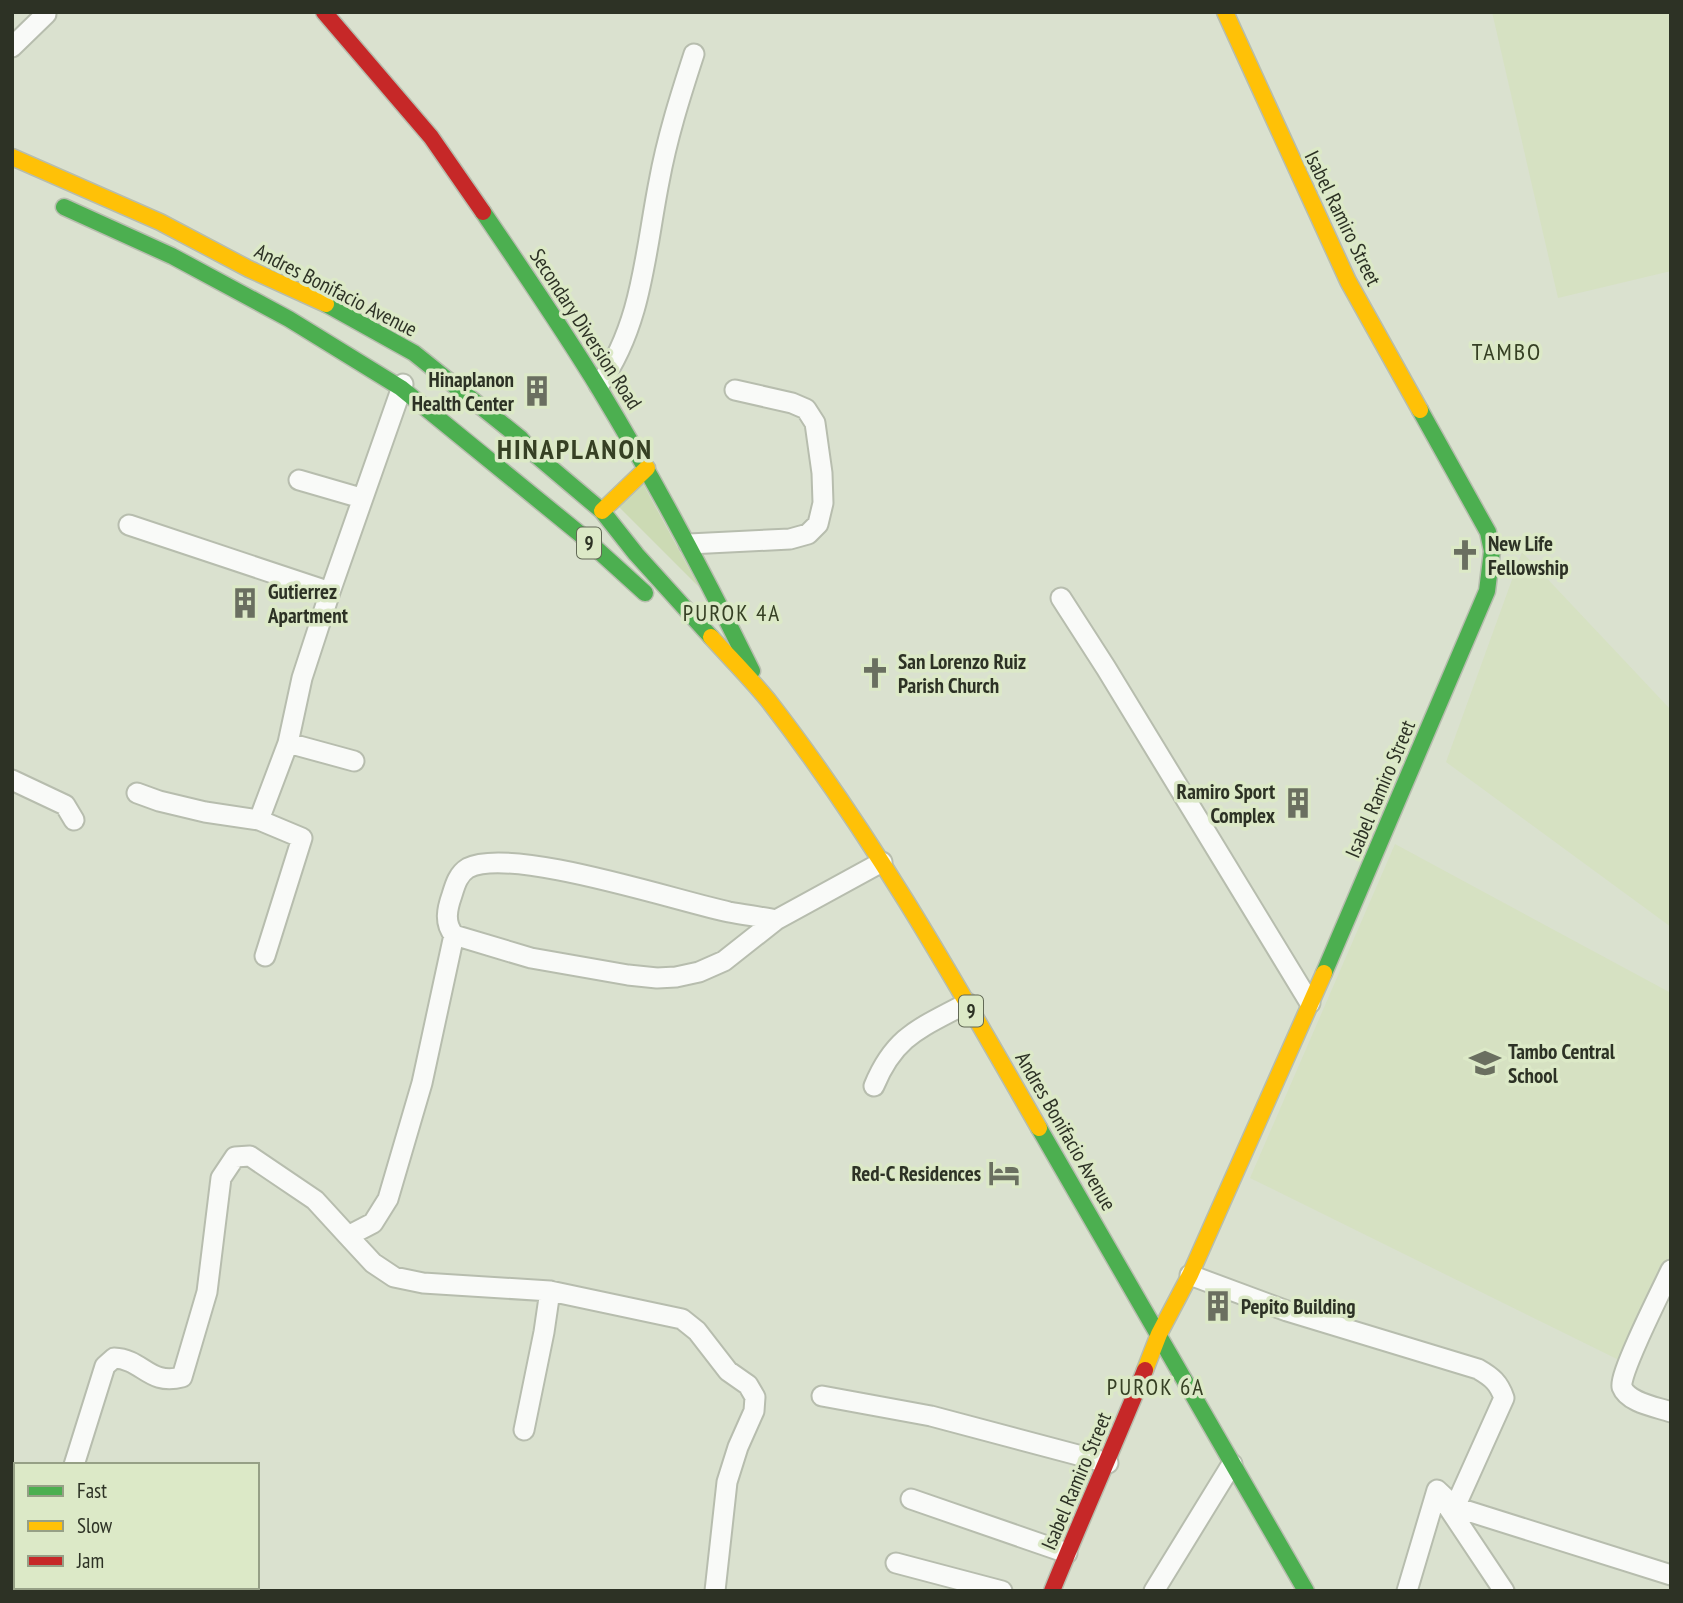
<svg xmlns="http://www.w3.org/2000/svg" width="1683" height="1603" font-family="'PT Sans Narrow',sans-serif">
  <rect width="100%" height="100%" fill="#dae1cf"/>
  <path fill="#d6e1c2" d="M 1492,12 L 1671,12 L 1671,271 L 1558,298 Z
    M 1522,552 L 1671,710 L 1671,927 L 1446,762 Z
    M 1395,844 L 1671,993 L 1671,1256 L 1623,1362 L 1250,1178 Z"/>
  <path fill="#ccdab4" d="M 642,482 L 699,587 L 615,503 Z"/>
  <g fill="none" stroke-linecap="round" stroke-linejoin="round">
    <defs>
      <path id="street" d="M 12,47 L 46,14
        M 599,385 C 642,325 645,253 659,182 C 667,138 680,97 694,54
        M 299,480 L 361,498
        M 129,525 L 330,592
        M 689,544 L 790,539 L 808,534 L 818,524 L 823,503 L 822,473 L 815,423 L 806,409 L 792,403 L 735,390
        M 1061,598 L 1106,668 L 1310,1003
        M 288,743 L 354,761
        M 12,780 L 65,805 L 74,820
        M 137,793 L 159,801 L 205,812 L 259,820 L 302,838 L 265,956
        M 259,820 L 288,743 L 302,678 L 330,592 L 403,384
        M 454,935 L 531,958 L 628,975 L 657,978 L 676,977 L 699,972 L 724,961 L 776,920 L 882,862
        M 874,1086 C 895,1035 921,1028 967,1003
        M 1671,1270 C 1663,1287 1618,1376 1622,1387 C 1628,1403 1657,1407 1671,1412
        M 1190,1275 L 1287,1311 L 1478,1369 C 1492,1377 1499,1383 1504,1398 L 1455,1507
        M 822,1396 L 931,1416 L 1108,1463
        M 524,1430 L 544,1332 L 550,1291
        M 74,1465 L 105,1366 L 114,1358 C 143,1359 149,1386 182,1377 L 207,1292 L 221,1178 L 235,1157 L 250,1156 L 315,1200 L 348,1236
        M 911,1499 L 1067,1553
        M 1444,1501 L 1504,1591
        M 896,1563 L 1002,1591
        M 44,1587 L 52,1591
        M 241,1591 L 241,1587
        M 715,1591 L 727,1482 L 738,1447 L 754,1411 L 755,1397 L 748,1385 L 728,1371 L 697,1331 L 682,1319 L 550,1291 L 423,1283 L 394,1277 L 373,1263 L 348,1236 L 373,1223 L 388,1199 L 422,1083 L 454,935 C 444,923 447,909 452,895 C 455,885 458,874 468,868 C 511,846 677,901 729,912 C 745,915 761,917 776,920
        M 1154,1591 L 1232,1464
        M 1407,1591 L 1437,1490 L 1455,1507 L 1671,1575"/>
      <path id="fast" d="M 64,207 L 172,256 L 289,319 L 401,388 L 580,534 L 645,593
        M 483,212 C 523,271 563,329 600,390 C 655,481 705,575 752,671
        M 326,304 L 414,353 L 520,438 L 531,451 L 602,511 L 636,554 L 711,637
        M 1324,973 L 1487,591 L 1492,551 L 1488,532 L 1420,410
        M 1039,1128 L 1306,1591"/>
      <path id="slow" d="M 1225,12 L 1348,281 L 1420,410
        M 12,157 L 160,222 L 249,269 L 326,304
        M 602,511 L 647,468
        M 711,637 C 730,658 750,678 768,700 C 872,834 955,981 1039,1128
        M 1145,1370 L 1159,1334 L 1190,1275 L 1324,973"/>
      <path id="jam" d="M 324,12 L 431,137 L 483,212
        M 1052,1591 C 1082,1517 1115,1444 1145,1370"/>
    </defs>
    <use href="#street" stroke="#b7bdae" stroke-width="23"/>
    <use href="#fast" stroke="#b7bdae" stroke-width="19"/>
    <use href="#slow" stroke="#b7bdae" stroke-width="19"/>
    <use href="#jam" stroke="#b7bdae" stroke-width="19"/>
    <use href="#street" stroke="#f9faf8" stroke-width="19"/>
    <use href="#fast" stroke="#4caf50" stroke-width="16"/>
    <use href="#slow" stroke="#ffc107" stroke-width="16"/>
    <use href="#jam" stroke="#c62828" stroke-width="16"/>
  </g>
  <defs>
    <symbol id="building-bare" viewBox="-9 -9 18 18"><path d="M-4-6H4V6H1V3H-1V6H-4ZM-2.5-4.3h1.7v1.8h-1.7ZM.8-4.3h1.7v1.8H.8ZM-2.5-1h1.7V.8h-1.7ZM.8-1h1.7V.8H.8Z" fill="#6a6f60" stroke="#dce9c7" stroke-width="2.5" paint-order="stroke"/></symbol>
    <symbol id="church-bare" viewBox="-9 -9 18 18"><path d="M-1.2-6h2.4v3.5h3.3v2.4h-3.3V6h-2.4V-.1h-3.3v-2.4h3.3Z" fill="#6a6f60" stroke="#dce9c7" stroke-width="2.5" paint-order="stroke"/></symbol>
    <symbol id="school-bare" viewBox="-9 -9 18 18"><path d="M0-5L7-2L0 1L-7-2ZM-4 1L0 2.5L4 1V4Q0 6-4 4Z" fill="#6a6f60" stroke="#dce9c7" stroke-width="2.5" paint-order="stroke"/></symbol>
    <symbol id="hotel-bare" viewBox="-9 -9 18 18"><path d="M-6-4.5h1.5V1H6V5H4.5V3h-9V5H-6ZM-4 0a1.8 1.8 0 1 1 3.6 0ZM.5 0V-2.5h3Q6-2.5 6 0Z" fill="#6a6f60" stroke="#dce9c7" stroke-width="2.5" paint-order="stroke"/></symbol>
  </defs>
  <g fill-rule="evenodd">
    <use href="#building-bare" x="515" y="369" width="44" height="44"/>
    <use href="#church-bare" x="1443" y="533" width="44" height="44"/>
    <use href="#building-bare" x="223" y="581" width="44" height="44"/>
    <use href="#church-bare" x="853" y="651" width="44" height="44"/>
    <use href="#building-bare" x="1276" y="781" width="44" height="44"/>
    <use href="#school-bare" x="1463" y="1041" width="44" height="44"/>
    <use href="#hotel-bare" x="982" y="1151" width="44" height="44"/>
    <use href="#building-bare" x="1196" y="1284" width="44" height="44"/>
  </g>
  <g text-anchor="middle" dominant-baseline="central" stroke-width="7" stroke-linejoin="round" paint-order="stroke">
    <g fill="#dce9c7" stroke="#626956" stroke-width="2">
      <rect x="577" y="527.5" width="24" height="31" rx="5"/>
      <rect x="959" y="995.5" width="24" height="31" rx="5"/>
    </g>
    <g font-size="19" font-weight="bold" fill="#2d3225">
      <text x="589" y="543">9</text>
      <text x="971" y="1011">9</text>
    </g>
    <g font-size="21" fill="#2d3225" stroke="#dce9c7">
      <text transform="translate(1343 218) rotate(64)">Isabel Ramiro Street</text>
      <text transform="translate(336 290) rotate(27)">Andres Bonifacio Avenue</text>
      <text transform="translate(586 329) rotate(57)">Secondary Diversion Road</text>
      <text transform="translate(1380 789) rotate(-67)">Isabel Ramiro Street</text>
      <text transform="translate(1066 1131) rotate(60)">Andres Bonifacio Avenue</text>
      <text transform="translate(1076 1481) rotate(-67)">Isabel Ramiro Street</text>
    </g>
    <g font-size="21" font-weight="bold" fill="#2d3225" stroke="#dce9c7" text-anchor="start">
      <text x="514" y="379" text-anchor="end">Hinaplanon<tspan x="514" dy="24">Health Center</tspan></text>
      <text x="1488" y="543">New Life<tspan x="1488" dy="24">Fellowship</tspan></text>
      <text x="268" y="591">Gutierrez<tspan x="268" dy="24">Apartment</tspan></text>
      <text x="898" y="661">San Lorenzo Ruiz<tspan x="898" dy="24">Parish Church</tspan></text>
      <text x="1275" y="791" text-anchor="end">Ramiro Sport<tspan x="1275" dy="24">Complex</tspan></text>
      <text x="1508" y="1051">Tambo Central<tspan x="1508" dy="24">School</tspan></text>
      <text x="981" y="1173" text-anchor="end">Red-C Residences</text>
      <text x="1241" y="1306">Pepito Building</text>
    </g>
    <g font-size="23" letter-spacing="2" fill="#364024" stroke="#dce9c7">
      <text x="732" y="612">PUROK 4A</text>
      <text x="1156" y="1386">PUROK 6A</text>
    </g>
    <g font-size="24" letter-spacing="2" fill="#364024" stroke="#dce9c7">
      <text x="1507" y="351">TAMBO</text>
    </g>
    <g font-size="28" font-weight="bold" letter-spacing="2" fill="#364024" stroke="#dce9c7">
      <text x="575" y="448">HINAPLANON</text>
    </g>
  </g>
  <rect width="1683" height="1603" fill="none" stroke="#2d3225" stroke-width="28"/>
  <rect x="14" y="1463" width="245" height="126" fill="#dce9c7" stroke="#96a086" stroke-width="2"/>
  <rect x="28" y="1486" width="35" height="10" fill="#4caf50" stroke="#96a086" stroke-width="2"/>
  <text x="77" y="1498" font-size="21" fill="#2d3225">Fast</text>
  <rect x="28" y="1521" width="35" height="10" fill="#ffc107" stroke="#96a086" stroke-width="2"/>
  <text x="77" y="1533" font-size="21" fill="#2d3225">Slow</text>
  <rect x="28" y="1556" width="35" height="10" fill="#c62828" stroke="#96a086" stroke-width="2"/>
  <text x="77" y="1568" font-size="21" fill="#2d3225">Jam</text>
</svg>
